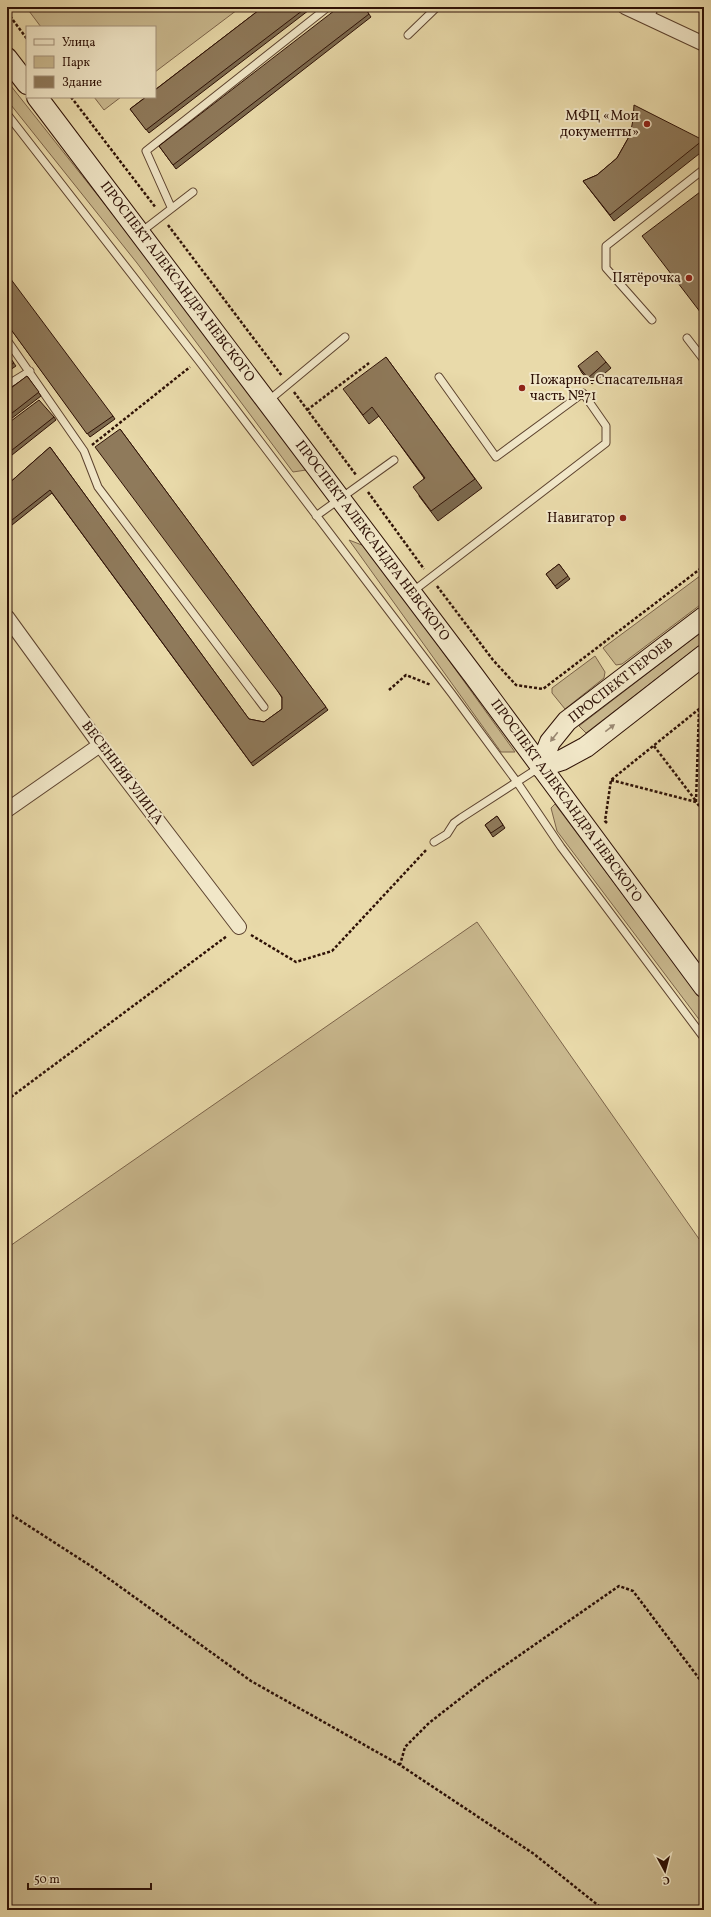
<svg xmlns="http://www.w3.org/2000/svg" width="711" height="1917" font-family="Vollkorn,serif">
  <rect width="100%" height="100%" fill="#e9daaa"/>
  <filter id="stains"><feTurbulence type="fractalNoise" baseFrequency=".005" numOctaves="4"/><feColorMatrix values="0 0 0 0 .2 0 0 0 0 .09 0 0 0 0 .02 0 0 0 .5 -.17"/></filter>
  <radialGradient id="worn" r=".72"><stop offset=".6" stop-color="#630" stop-opacity="0"/><stop offset="1" stop-color="#630" stop-opacity=".3"/></radialGradient>
  <path fill="#c9b88e" stroke="#7c644a" d="M 26,7 L 241,7 L 155,72 L 155,27 L 41,27 Z
    M 7,81 L 145,255 L 306,470 L 293,472 L 137,263 L 7,100 Z
    M 94,97 L 121,97 L 104,110 Z
    M 349,540 L 367,547 L 515,752 L 501,752 Z
    M 704,573 L 704,602 L 622,664 L 616,665 L 603,648 Z
    M 704,630 L 704,642 L 586,733 L 579,726 Z
    M 595,656 L 605,672 L 604,678 L 565,709 L 552,693 L 552,688 Z
    M 555,804 L 704,1003 L 704,1026 L 557,831 L 551,808 Z
    M 477,922 L 704,1246 L 704,1910 L 7,1910 L 7,1248 Z"/>
  <g fill="none" stroke-linecap="round" stroke-linejoin="round">
    <defs>
      <path id="service" d="M 649,19 L 655,7
        M 408,35 L 437,7
        M 7,114 L 199,361 L 452,694 L 517,782 L 561,847 L 704,1038
        M 171,207 L 146,151 L 328,7
        M 141,232 L 193,192
        M 652,320 L 606,268 L 606,246 L 704,169
        M 687,338 L 704,360
        M 7,340 L 84,451 L 98,487 L 264,707
        M 7,385 L 30,371
        M 268,401 L 345,337
        M 316,516 L 394,460
        M 412,592 L 606,443 L 606,426 L 583,393 L 496,457 L 439,377
        M 434,842 L 447,834 L 454,823 L 461,818 L 540,767"/>
      <path id="minor" d="M 625,7 L 704,44
        M 7,617 L 100,745 L 239,927
        M 7,810 L 100,745"/>
      <path id="secondary" d="M 7,58 L 27,84
        M 37,97 L 474,676 L 704,987
        M 540,767 L 550,742 L 567,721 L 704,617
        M 540,767 L 562,760 L 586,747 L 704,655"/>
    </defs>
    <use href="#service" stroke="#5d432f" stroke-width="9"/>
    <use href="#minor" stroke="#5d432f" stroke-width="16"/>
    <use href="#secondary" stroke="#2e1106" stroke-width="22"/>
    <path stroke="#2e1106" stroke-width="2.5" stroke-dasharray="3 2" stroke-linecap="butt" d="M 7,12 L 27,39
      M 71,97 L 156,208
      M 168,225 L 282,376
      M 294,392 L 356,475
      M 307,410 L 369,363
      M 92,445 L 190,367
      M 368,492 L 424,569
      M 437,586 L 493,660 L 516,685 L 543,689 L 704,566
      M 389,690 L 406,675 L 431,685
      M 699,709 L 704,715
      M 654,746 L 696,801
      M 611,780 L 696,802 L 704,812
      M 696,802 L 699,709
      M 607,823 L 605,821 L 611,780 L 704,705
      M 251,935 L 296,962 L 332,951 L 427,849
      M 7,1100 L 227,936
      M 7,1512 L 94,1568 L 251,1681 L 400,1765
      M 604,1910 L 534,1854 L 400,1765 L 405,1747 L 429,1723 L 484,1680 L 619,1586 L 633,1591 L 704,1685"/>
    <use href="#service" stroke="#f1e7c8" stroke-width="7"/>
    <use href="#minor" stroke="#f1e7c8" stroke-width="14"/>
    <use href="#secondary" stroke="#f1e7c8" stroke-width="20"/>
  </g>
  <path fill="#7b694e" stroke="#2e1106" d="M 263,7 L 313,7 L 149,133 L 130,109 Z
    M 364,7 L 371,17 L 176,169 L 159,146 Z
    M 630,135 L 703,140 L 704,141 L 704,150 L 614,221 L 583,181 L 597,175 L 617,158 Z
    M 7,324 L 113,416 L 115,419 L 90,437 Z
    M 7,354 L 16,366 L 7,372 Z
    M 386,357 L 482,488 L 438,521 L 419,496 L 424,478 L 379,416 L 369,424 L 350,398 Z
    M 606,362 L 611,368 L 592,384 L 582,373 L 578,366 Z
    M 27,376 L 41,396 L 7,422 L 7,391 Z
    M 54,417 L 56,420 L 7,459 L 7,424 Z
    M 120,429 L 328,710 L 253,766 L 52,493 L 7,529 L 7,485 L 50,447 L 249,719 L 264,722 L 282,709 L 282,698 Z
    M 559,564 L 570,579 L 557,589 L 546,574 Z
    M 497,816 L 505,828 L 493,837 L 485,825 Z"/>
  <path fill="#8f7a5b" stroke="#2e1106" d="M 263,7 L 307,7 L 146,130 L 130,109 L 146,97 L 155,97 L 155,90 Z
    M 339,7 L 364,7 L 369,14 L 173,165 L 159,146 Z
    M 634,105 L 703,140 L 610,215 L 583,181 L 597,175 L 617,158 L 630,135 L 633,120 Z
    M 704,189 L 704,317 L 642,236 Z
    M 7,274 L 113,416 L 87,434 L 7,324 Z
    M 597,351 L 606,362 L 588,378 L 578,366 Z
    M 7,354 L 14,363 L 7,367 Z
    M 386,357 L 475,479 L 431,511 L 413,487 L 425,478 L 372,407 L 363,415 L 343,389 Z
    M 27,376 L 39,392 L 7,417 L 7,391 Z
    M 39,400 L 54,417 L 7,454 L 7,424 Z
    M 120,429 L 326,707 L 251,763 L 50,490 L 7,524 L 7,485 L 50,447 L 249,719 L 264,722 L 282,709 L 282,697 L 95,447 Z
    M 559,564 L 568,576 L 555,586 L 546,574 Z
    M 497,816 L 503,825 L 491,833 L 485,825 Z"/>
  <defs><path id="oneway-solid" d="M-6-.8H1V-3.2L6.5 0L1 3.2V.8H-6Z"/></defs>
  <g fill="#998771">
    <use href="#oneway-solid" transform="translate(610 728) rotate(-38)"/>
    <use href="#oneway-solid" transform="translate(554 737) rotate(128)"/>
  </g>
  <g fill="#8f2418" stroke="#f1e7c8" stroke-width="1.5">
    <circle cx="647" cy="124" r="4"/>
    <circle cx="689" cy="278" r="4"/>
    <circle cx="522" cy="388" r="4"/>
    <circle cx="623" cy="518" r="4"/>
  </g>
  <g text-anchor="middle" dominant-baseline="central" stroke-width="4" stroke-linejoin="round" paint-order="stroke">
    <g font-size="14" fill="#2e1106" stroke="#f1e7c8" text-anchor="end">
      <text x="639" y="116">МФЦ «Мои<tspan x="639" dy="16">документы»</tspan></text>
      <text x="681" y="278">Пятёрочка</text>
      <text x="530" y="380" text-anchor="start">Пожарно-Спасательная<tspan x="530" dy="16">часть №71</tspan></text>
      <text x="615" y="518">Навигатор</text>
    </g>
    <g font-size="14" fill="#2e1106" stroke="#f1e7c8">
      <text transform="translate(177 282) rotate(53)">ПРОСПЕКТ АЛЕКСАНДРА НЕВСКОГО</text>
      <text transform="translate(372 541) rotate(53)">ПРОСПЕКТ АЛЕКСАНДРА НЕВСКОГО</text>
      <text transform="translate(621 681) rotate(-38)">ПРОСПЕКТ ГЕРОЕВ</text>
      <text transform="translate(122 773) rotate(53)">ВЕСЕННЯЯ УЛИЦА</text>
      <text transform="translate(566 801) rotate(54)">ПРОСПЕКТ АЛЕКСАНДРА НЕВСКОГО</text>
    </g>
  </g>
  <rect width="711" height="1917" fill="none" stroke="#e9daaa" stroke-width="24"/>
  <rect x="8" y="8" width="695" height="1901" fill="none" stroke="#2e1106" stroke-width="2"/>
  <rect x="12" y="12" width="687" height="1893" fill="none" stroke="#2e1106"/>
  <rect x="26" y="26" width="130" height="72" fill="#f1e7c8" stroke="#a3917a"/>
  <rect x="34" y="39" width="20" height="6" fill="#f1e7c8" stroke="#a3917a"/>
  <text x="62" y="46" font-size="12" fill="#2e1106">Улица</text>
  <rect x="34" y="56" width="20" height="12" fill="#c9b88e" stroke="#a3917a"/>
  <text x="62" y="66" font-size="12" fill="#2e1106">Парк</text>
  <rect x="34" y="76" width="20" height="12" fill="#8f7a5b" stroke="#a3917a"/>
  <text x="62" y="86" font-size="12" fill="#2e1106">Здание</text>
  <g transform="translate(665 1871) rotate(173)" stroke="#f1e7c8" stroke-width="3" paint-order="stroke">
  <path d="M0-3L7 15L0 10L-7 15Z" fill="#2e1106"/>
  <text y="-6" font-size="11" font-weight="bold" text-anchor="middle" fill="#2e1106">С</text>
  </g>
  <path d="M28 1883v6h123v-6" fill="none" stroke="#2e1106" stroke-width="2"/>
  <text x="34" y="1883" font-size="12" fill="#2e1106" stroke="#f1e7c8" stroke-width="3" paint-order="stroke">50 m</text>
  <rect width="100%" height="100%" filter="url(#stains)"/>
  <rect width="100%" height="100%" fill="url(#worn)"/>
</svg>
